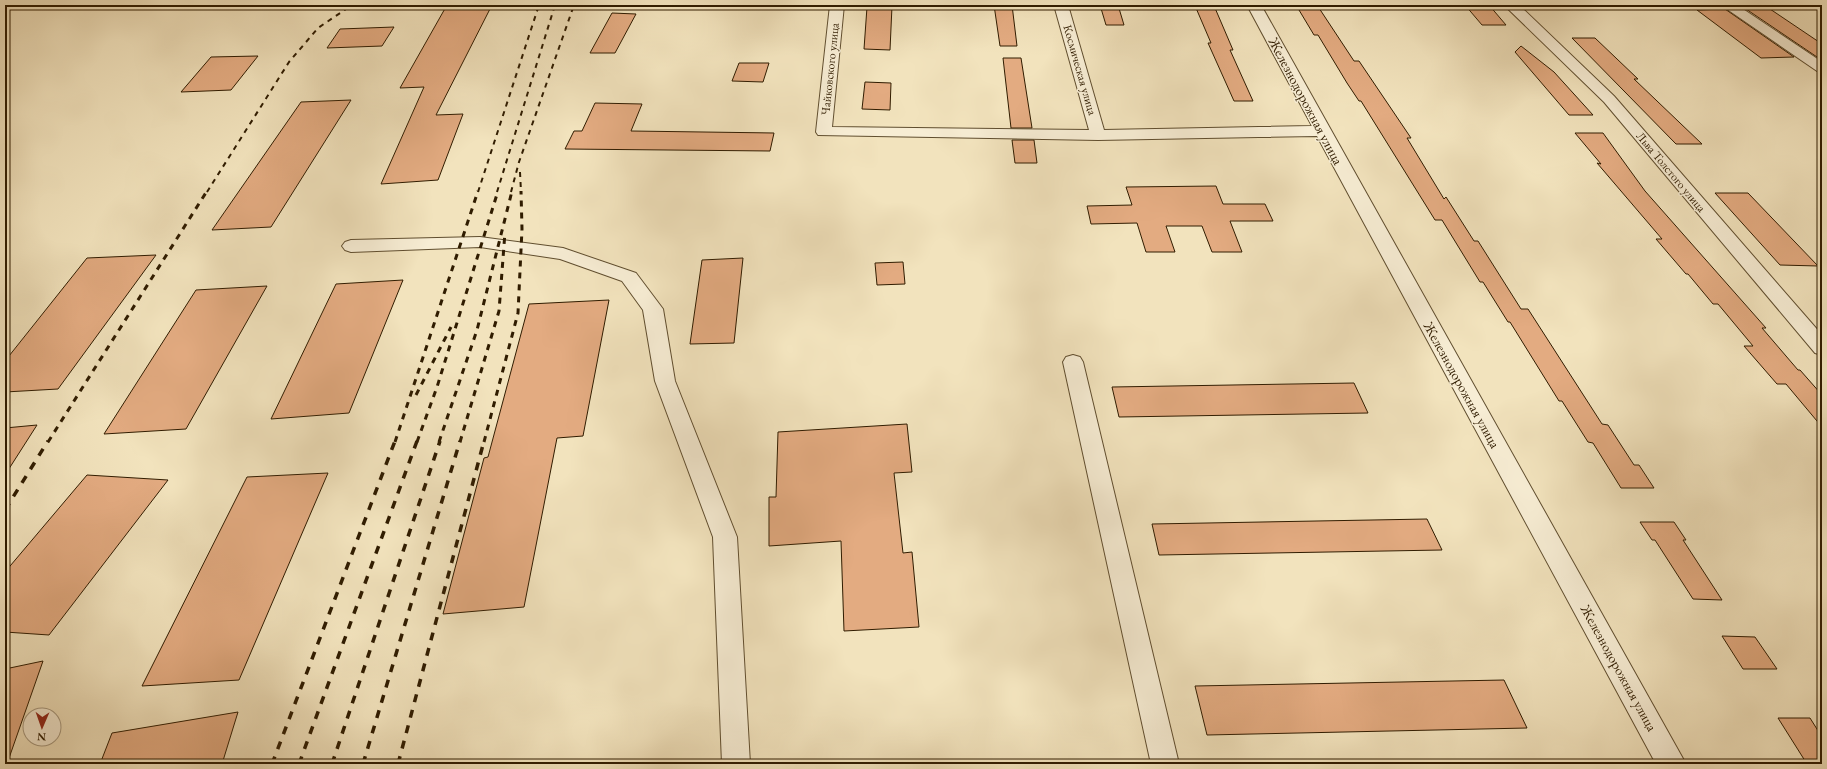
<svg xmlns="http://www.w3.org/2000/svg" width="1827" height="769" font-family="'EB Garamond',serif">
  <rect width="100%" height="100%" fill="#f2e3bd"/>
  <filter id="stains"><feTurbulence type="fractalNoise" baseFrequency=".005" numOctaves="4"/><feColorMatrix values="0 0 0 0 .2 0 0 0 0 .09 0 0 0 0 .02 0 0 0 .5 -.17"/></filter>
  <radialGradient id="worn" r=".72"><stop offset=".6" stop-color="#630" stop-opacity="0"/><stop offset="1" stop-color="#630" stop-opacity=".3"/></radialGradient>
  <path fill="#e3ab81" stroke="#301c00" d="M 447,5 L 492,5 L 436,115 L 463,114 L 438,180 L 381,184 L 424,87 L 400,88 Z
    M 994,5 L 1012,5 L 1017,46 L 1000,46 Z
    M 1100,5 L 1118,5 L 1124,25 L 1106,25 Z
    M 1296,5 L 1317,5 L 1354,61 L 1359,61 L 1411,138 L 1407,138 L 1444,199 L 1446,197 L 1474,241 L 1478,241 L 1521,309 L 1528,309 L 1602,424 L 1608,425 L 1634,465 L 1639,465 L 1654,488 L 1621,488 L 1593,443 L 1588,442 L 1562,401 L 1559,401 L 1510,322 L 1508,322 L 1483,282 L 1480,282 L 1442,220 L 1435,220 L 1361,101 L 1359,101 L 1347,83 L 1318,35 L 1314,35 Z
    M 1465,5 L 1489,5 L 1506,25 L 1482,25 Z
    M 892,6 L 890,50 L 864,49 L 867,7 Z
    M 1196,8 L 1215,8 L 1233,50 L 1230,50 L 1253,101 L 1234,101 L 1208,43 L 1211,43 Z
    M 1725,9 L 1794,57 L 1761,58 L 1697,10 Z
    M 1746,9 L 1770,9 L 1822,44 L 1822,57 L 1817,57 Z
    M 612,13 L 636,14 L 615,53 L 590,53 Z
    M 394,27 L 382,46 L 327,48 L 340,29 Z
    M 1572,38 L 1595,38 L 1638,79 L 1634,79 L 1702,144 L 1676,144 Z
    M 1521,46 L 1554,72 L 1593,115 L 1569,115 L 1515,52 Z
    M 258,56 L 231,90 L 181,92 L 211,57 Z
    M 1003,58 L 1021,58 L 1032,128 L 1011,128 Z
    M 739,63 L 769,63 L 763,82 L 732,81 Z
    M 865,82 L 891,83 L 890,110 L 862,109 Z
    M 351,100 L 271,227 L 212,230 L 301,102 Z
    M 595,103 L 642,104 L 631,131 L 774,133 L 770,151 L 565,149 L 574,131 L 582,131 Z
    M 1575,133 L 1603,133 L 1645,191 L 1766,328 L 1762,328 L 1798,370 L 1800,370 L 1822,395 L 1822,427 L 1786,384 L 1777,384 L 1744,346 L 1753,346 L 1718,304 L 1713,304 L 1688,274 L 1686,274 L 1656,239 L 1662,239 L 1597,163 L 1601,164 Z
    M 1012,140 L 1034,140 L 1037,163 L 1015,163 Z
    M 1216,186 L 1223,204 L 1265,204 L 1273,221 L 1230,221 L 1242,252 L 1212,252 L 1202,226 L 1166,226 L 1175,252 L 1146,252 L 1137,223 L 1091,224 L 1087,206 L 1132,205 L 1126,187 Z
    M 1715,193 L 1748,193 L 1818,266 L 1780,265 Z
    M 156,255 L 58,389 L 5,392 L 5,361 L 87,258 Z
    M 743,258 L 734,343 L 690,344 L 702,260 Z
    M 903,262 L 905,284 L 877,285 L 875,263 Z
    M 403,280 L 349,413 L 271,419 L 336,284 Z
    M 267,286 L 186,429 L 104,434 L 196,290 Z
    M 609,300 L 583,436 L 557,438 L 524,607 L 443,614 L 484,458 L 488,457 L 529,304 Z
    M 1354,383 L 1368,413 L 1119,417 L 1112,387 Z
    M 907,424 L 912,472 L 894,473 L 903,553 L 912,552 L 919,627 L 844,631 L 841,541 L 769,546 L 769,497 L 776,497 L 778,432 Z
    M 37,425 L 5,475 L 5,428 Z
    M 328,473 L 239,680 L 142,686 L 247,477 Z
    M 87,475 L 168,480 L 49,635 L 5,632 L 5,572 Z
    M 1427,519 L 1442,550 L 1159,555 L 1152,524 Z
    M 1640,522 L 1674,522 L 1686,540 L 1683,540 L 1722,600 L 1693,599 L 1655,540 L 1652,540 Z
    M 1722,636 L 1755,637 L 1777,669 L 1743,669 Z
    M 43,661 L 8,761 L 5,760 L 5,669 Z
    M 1504,680 L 1527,728 L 1207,735 L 1195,686 Z
    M 238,712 L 222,764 L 100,764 L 112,733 Z
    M 1778,718 L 1810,718 L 1822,737 L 1822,764 L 1807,764 Z"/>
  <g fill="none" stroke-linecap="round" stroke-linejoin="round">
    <defs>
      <path id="minor" d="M 830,5 L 844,5 L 832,127 L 1089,130 L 1054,5 L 1068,5 L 1104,130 L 1312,126 L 1247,5 L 1261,5 L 1686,764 L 1656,764 L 1317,136 L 1098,140 L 818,135 L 816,132 Z
        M 1504,5 L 1519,5 L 1614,96 L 1822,335 L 1822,355 L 1815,353 L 1604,102 Z
        M 1721,5 L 1737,5 L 1822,62 L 1822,72 L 1817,71 Z
        M 480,237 L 563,248 L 636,273 L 663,309 L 675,381 L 737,537 L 750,764 L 722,764 L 713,537 L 655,381 L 643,310 L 622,281 L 560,259 L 480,247 L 351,252 L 345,250 L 342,246 L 345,242 L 351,240 Z
        M 1073,355 L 1080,357 L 1083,362 L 1179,764 L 1151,764 L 1063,362 L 1066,357 Z"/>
    </defs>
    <use href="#minor" stroke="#604e2f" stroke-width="2"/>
    <use href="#minor" fill="#f7edd4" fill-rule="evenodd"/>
    <path stroke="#301c00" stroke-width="2" stroke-dasharray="5 5" stroke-linecap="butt" d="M 520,172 L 521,192
      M 207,192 L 289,62 L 318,28 L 352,5
      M 478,192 L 539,5
      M 497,192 L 555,5
      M 511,192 L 519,162 L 574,5"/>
    <path stroke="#301c00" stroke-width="3" stroke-dasharray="6 6" stroke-linecap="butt" d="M 416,395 L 451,327
      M 48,442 L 207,191
      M 395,442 L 478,191
      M 417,442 L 437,387 L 498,191
      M 439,442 L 477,330 L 512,191
      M 460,442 L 499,311 L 505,232
      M 484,442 L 518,313 L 522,229 L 521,191"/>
    <path stroke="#301c00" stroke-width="3.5" stroke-dasharray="8 8" stroke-linecap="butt" d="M 5,510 L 48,441
      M 272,764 L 395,441
      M 299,764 L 417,441
      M 332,764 L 440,441
      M 363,764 L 460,441
      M 398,764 L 484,441"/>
  </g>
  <g text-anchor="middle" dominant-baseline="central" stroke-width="3" stroke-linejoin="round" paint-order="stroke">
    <g font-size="12" fill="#301c00" stroke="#f7edd4">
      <text transform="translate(830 69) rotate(-84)">Чайковского улица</text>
      <text transform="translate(1080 70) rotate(74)">Космическая улица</text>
      <text transform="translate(1671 172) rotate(50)">Льва Толстого улица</text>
    </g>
    <g font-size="14" fill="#301c00" stroke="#f7edd4">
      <text transform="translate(1306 101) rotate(62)">Железнодорожная улица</text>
      <text transform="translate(1462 385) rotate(61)">Железнодорожная улица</text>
      <text transform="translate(1619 668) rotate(61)">Железнодорожная улица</text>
    </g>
  </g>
  <rect width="1827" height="769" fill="none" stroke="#f2e3bd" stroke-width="20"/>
  <rect x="6" y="6" width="1815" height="757" fill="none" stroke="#301c00" stroke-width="2"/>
  <rect x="10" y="10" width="1807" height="749" fill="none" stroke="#301c00"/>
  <g transform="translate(42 727) rotate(182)"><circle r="19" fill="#f7edd4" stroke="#a7997f"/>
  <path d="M0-3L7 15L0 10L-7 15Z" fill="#8f2418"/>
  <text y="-6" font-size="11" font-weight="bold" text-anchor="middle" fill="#301c00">N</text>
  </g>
  <rect width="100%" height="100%" filter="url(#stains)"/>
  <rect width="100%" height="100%" fill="url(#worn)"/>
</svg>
